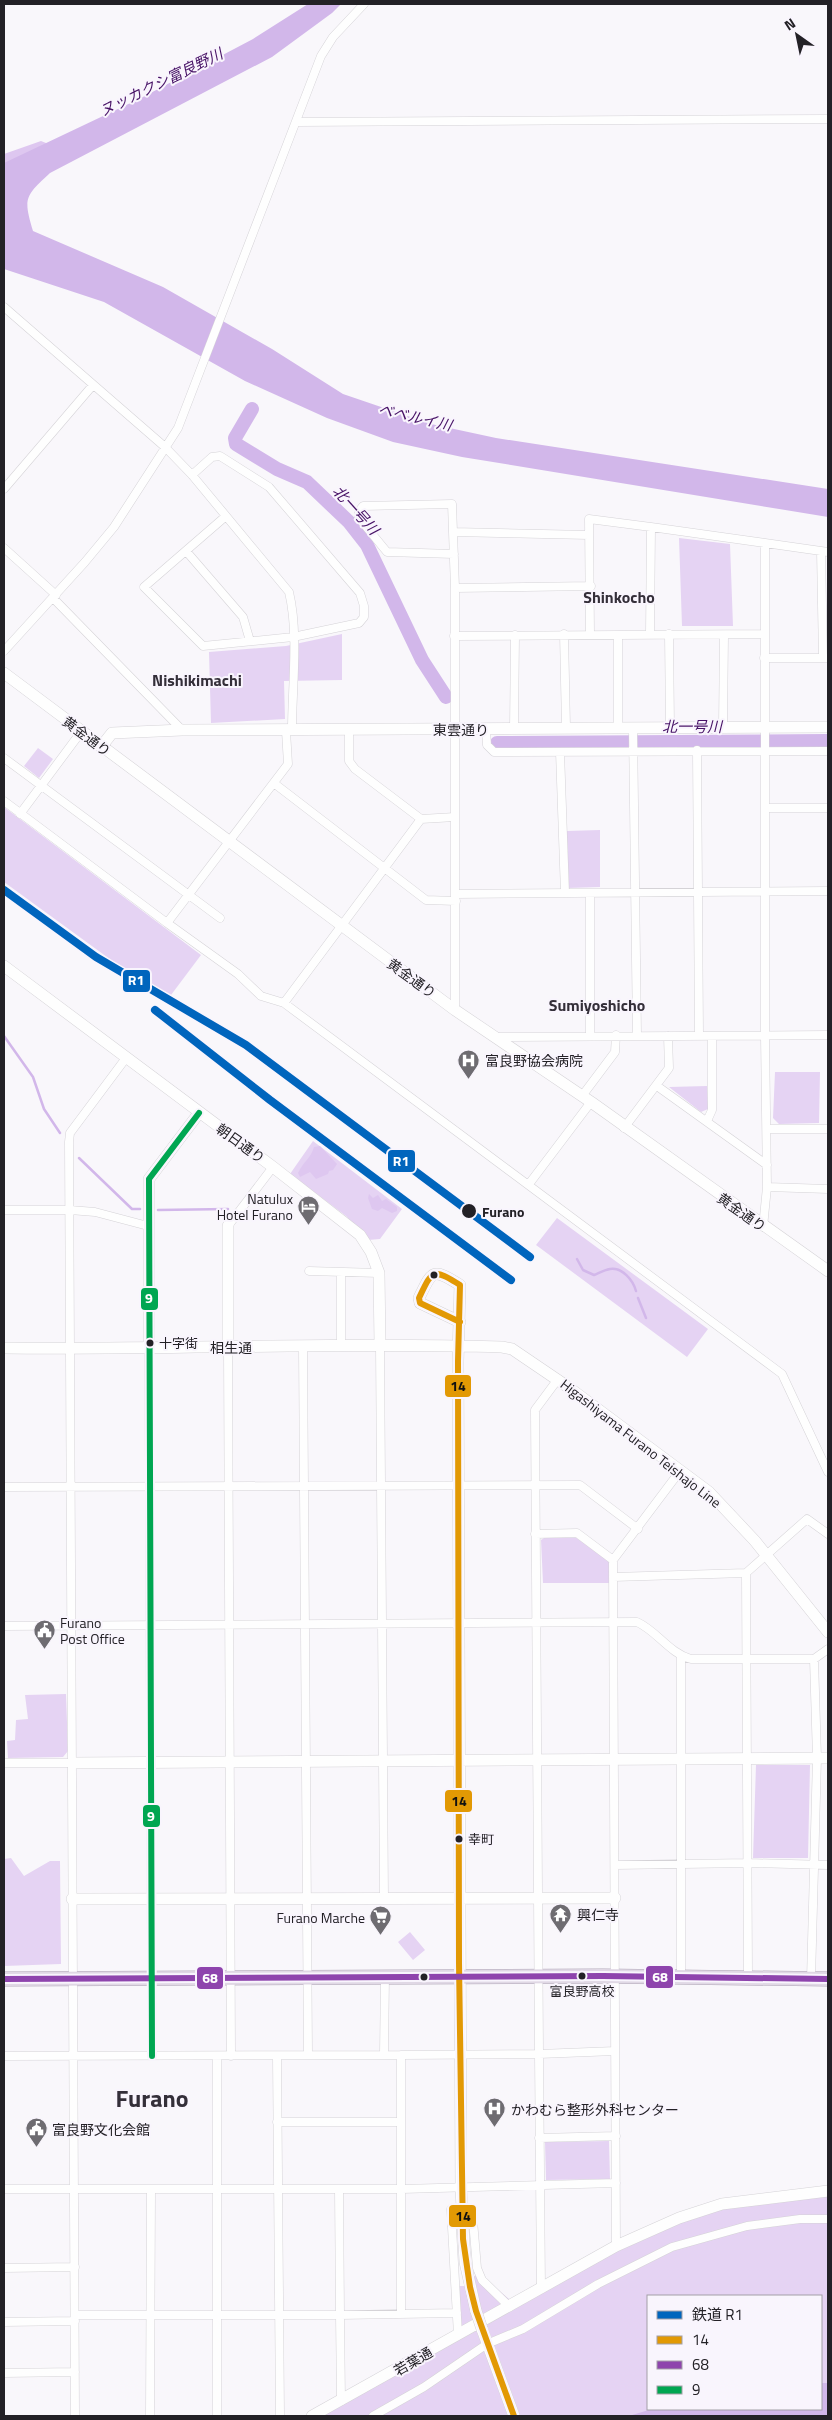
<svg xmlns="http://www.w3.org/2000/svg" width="832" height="2420" font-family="'Titillium Web','Noto Sans JP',sans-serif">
  <rect width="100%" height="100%" fill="#f9f7fb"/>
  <path fill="#e5d3f3" d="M 679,538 L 730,544 L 733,626 L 682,626 Z
    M 342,634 L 342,680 L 284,681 L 285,719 L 211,723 L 209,652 L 286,646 Z
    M 38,748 L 53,759 L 39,778 L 24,766 Z
    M 4,807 L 201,955 L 171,995 L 118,965 L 4,882 Z
    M 600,830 L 600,887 L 567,888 L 567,831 Z
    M 775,1072 L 820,1072 L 819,1123 L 779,1124 L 773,1118 Z
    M 707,1086 L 708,1109 L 701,1112 L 669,1087 Z
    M 313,1141 L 402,1209 L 380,1239 L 368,1240 L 346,1216 L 290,1174 Z
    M 557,1218 L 708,1329 L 687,1357 L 536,1245 Z
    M 575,1537 L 609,1560 L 609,1583 L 543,1583 L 541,1540 L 544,1538 Z
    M 66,1694 L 68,1751 L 63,1757 L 8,1758 L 7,1741 L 15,1740 L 16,1720 L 28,1719 L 25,1695 Z
    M 756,1765 L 810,1765 L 808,1858 L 753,1858 Z
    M 11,1858 L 24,1876 L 50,1861 L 60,1861 L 61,1964 L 4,1966 L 4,1859 Z
    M 410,1932 L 425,1950 L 413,1960 L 398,1942 Z
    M 609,2141 L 610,2179 L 546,2180 L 545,2142 Z
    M 828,2191 L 828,2387 L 821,2387 L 821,2296 L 648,2296 L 648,2409 L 668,2409 L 641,2416 L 520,2416 L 481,2309 L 473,2277 L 479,2274 L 515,2304 L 616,2246 L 722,2204 Z
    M 456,2286 L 465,2286 L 509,2416 L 312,2416 L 458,2335 Z"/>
  <path fill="#dec7f0" d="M 41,141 L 51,145 L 4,172 L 4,154 Z
    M 320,1146 L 337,1164 L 333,1170 L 329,1171 L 328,1174 L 316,1179 L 310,1172 L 300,1177 L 298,1173 C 303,1162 311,1158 314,1147 Z
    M 369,1194 L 373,1198 L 378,1195 L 382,1201 L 386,1199 L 397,1207 L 397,1211 L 392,1213 L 382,1208 L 378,1211 L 372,1209 L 368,1198 Z"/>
  <path fill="#d2b7ea" d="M 308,4 L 341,4 L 332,13 L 272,57 L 50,173 C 25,196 23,198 33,231 L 163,287 L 272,349 L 343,394 L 431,424 L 496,438 L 828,489 L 828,517 L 462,457 L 393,442 L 327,418 L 245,381 L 104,302 L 4,269 L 4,163 L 141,98 L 253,39 Z
    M 821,2383 L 828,2383 L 828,2416 L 629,2416 L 652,2409 L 821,2409 Z"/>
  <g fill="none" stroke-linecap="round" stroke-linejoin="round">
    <path stroke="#d2b7ea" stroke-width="2.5" d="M 4,1036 L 33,1077 L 44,1109 L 60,1133
      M 79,1158 L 132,1209 L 140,1209
      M 158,1210 L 228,1209
      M 577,1259 L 583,1270 L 594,1275 C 599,1273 604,1270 610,1269 C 622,1267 633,1280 636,1291
      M 638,1298 L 646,1318"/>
    <path stroke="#d2b7ea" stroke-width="14" d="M 252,409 L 235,438 L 236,444 L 277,469 L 307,482 L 349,522 L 367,545 L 422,660 L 446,697
      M 497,743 L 828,741"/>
    <defs>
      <path id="street" d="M 296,122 L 828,119
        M 4,307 L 165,447 L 192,475 L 289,592 C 299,634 292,687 292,730
        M 192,475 L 212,457 L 220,456 L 269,487 L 360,593 L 364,606 L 364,617 L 359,623 L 293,637 L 203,646 L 144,587 L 226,516
        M 4,489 L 93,385
        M 651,527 L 765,543
        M 453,532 L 589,535
        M 4,548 L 56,595
        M 186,551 L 243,617 L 250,641
        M 821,551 L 823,658
        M 454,554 L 387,552 L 359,518 L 359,511 L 363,506 L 452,504 L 455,588 L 455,1010
        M 455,588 L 591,586
        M 53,598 L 182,730
        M 564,634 L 566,727
        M 669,634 L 670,727
        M 590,635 L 589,519 L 651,527 L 650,634
        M 618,635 L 618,728
        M 454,636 L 764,634
        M 4,651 L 85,562 L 114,527 L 178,428 L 321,56 L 333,37 L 364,4
        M 764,658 L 828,658
        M 723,727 L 724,635
        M 633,728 L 637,1035
        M 514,729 L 515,635
        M 349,730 L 349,761 L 355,769 L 421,819 L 455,817
        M 486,730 L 487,745 L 494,752 L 828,751
        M 286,731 L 288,764 L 167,923 L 238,974 L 261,996 L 284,1003 L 782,1374 L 828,1472
        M 697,750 L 699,1036
        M 560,752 L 565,893
        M 4,758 L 220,918
        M 275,784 L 426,900 L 456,901
        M 4,801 L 167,923
        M 765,808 L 828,808
        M 20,814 L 81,732
        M 455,894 L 828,891
        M 284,1003 L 421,819
        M 590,1036 L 590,893
        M 496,1037 L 828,1035
        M 657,1086 L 767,1165
        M 582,1096 L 615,1052 L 616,1035
        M 707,1121 L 712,1110 L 712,1036
        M 624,1128 L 669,1068 L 668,1036
        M 767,1129 L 828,1129
        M 529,1184 L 591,1102
        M 767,1187 L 828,1189
        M 4,1210 L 70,1210 L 95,1212 L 148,1226
        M 228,1226 L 273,1167
        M 763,1227 L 767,1187 L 765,1036 L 765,543 L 828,552
        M 309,1271 L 379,1273
        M 341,1272 L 341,1346
        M 380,1345 L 384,1899
        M 228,1347 L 231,2056
        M 303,1347 L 308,2055
        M 149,1348 L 152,2056
        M 4,1487 L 580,1485 L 638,1529
        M 535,1534 L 577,1533 L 613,1560
        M 613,1577 L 746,1573
        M 4,1626 L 637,1622 C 657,1631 669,1653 691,1659 L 814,1659
        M 4,1763 L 72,1763
        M 615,1865 L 749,1863 L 828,1865
        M 681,1977 L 681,1657
        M 748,1977 L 746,1573 L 807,1519 L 828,1534
        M 811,1979 L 817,1758 L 814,1659 L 828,1649
        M 384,2054 L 385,1976
        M 4,2056 L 401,2055
        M 217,2056 L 217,2416
        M 277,2056 L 280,2416
        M 277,2122 L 401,2122
        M 539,2138 L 616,2136
        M 4,2189 L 402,2189 L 616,2183
        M 616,2246 L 613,1560 L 680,1471
        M 4,2268 L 75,2267
        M 541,2289 L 539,2054 L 615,2051
        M 401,2314 L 401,2055 L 539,2054 L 535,1410 L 558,1379
        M 75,2315 L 340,2315 L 339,2189
        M 4,2322 L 75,2321
        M 458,2335 L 451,2209 L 472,2209 L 477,2268 L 482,2280 L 510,2307
        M 4,2373 L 75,2372
        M 341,2401 L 340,2315 L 457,2313
        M 75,2416 L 69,1142 L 70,1133 L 126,1058
        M 150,2416 L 151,2191
        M 373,2416 L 424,2387 L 487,2344 L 523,2329 L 598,2284 L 672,2247 L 747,2226 L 800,2219 L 828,2219"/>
      <path id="secondary" d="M 4,673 L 455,1010 L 591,1102 L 828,1271
        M 101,747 L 112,733 L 182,730 L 828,727
        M 4,966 L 273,1167 L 360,1235 L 371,1252 L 379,1273 L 380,1345
        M 460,1322 L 420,1303 L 419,1298 C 432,1271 432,1267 460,1285 L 458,1361 L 461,2189 L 465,2262 L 476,2311
        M 228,1347 L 228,1226
        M 4,1348 C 170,1350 336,1342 502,1347 L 512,1349 L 568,1387 L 709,1492 L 755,1541 L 828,1632
        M 149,1348 L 149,1179 L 199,1113
        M 72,1763 L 828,1758
        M 72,1899 L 615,1898
        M 482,2329 L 514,2416
        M 312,2416 L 616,2246 L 679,2218 L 722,2204 L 828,2191"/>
      <path id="highway" d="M 4,1979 L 603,1976 L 828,1979"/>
    </defs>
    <use href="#street" stroke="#d5d3d7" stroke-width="9"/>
    <use href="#secondary" stroke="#d5d3d7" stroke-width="12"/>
    <use href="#highway" stroke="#b1a8b8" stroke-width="15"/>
    <use href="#street" stroke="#fefefe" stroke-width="8"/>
    <use href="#secondary" stroke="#fefefe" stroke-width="11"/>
    <use href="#highway" stroke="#e0d8e5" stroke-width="14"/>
    <defs>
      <path id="secondary-bridge" d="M 476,2311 L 482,2329"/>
    </defs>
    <use href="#secondary-bridge" stroke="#d5d3d7" stroke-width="12" stroke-linecap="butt"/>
    <use href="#secondary-bridge" stroke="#fefefe" stroke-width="11"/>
    <defs>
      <path id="bus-1" d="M 460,1322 L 420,1303 L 419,1298 C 432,1271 432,1267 460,1285 L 458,1361 L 459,1963 L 463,2239 L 470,2287 L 476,2311 L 514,2416"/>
      <path id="bus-2" d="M 4,1979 L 603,1976 L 828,1979"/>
      <path id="bus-3" d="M 152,2056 L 149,1179 L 199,1113"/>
    </defs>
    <use href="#bus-1" stroke="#f9f5fd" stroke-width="10"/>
    <use href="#bus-2" stroke="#f9f5fd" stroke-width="10"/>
    <use href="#bus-3" stroke="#f9f5fd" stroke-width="10"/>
    <use href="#bus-1" stroke="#e29904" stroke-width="6"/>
    <use href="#bus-2" stroke="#8e44ad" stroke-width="6"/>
    <use href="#bus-3" stroke="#00a651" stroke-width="6"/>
    <defs>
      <path id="rail-1" d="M 4,890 L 96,957 L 246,1045 L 530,1257
        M 155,1010 L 270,1100 L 511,1280"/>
    </defs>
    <use href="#rail-1" stroke="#f9f5fd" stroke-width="11"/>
    <use href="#rail-1" stroke="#0065bd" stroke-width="8"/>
  </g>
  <defs>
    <symbol id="hospital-pin" viewBox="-11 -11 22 30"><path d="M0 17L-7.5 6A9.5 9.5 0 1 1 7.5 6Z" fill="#6e6c71" stroke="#f9f5fd"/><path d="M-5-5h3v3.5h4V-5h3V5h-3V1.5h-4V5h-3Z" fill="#fff"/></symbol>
    <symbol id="hotel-pin" viewBox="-11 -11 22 30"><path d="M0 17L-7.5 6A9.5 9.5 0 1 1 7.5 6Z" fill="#6e6c71" stroke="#f9f5fd"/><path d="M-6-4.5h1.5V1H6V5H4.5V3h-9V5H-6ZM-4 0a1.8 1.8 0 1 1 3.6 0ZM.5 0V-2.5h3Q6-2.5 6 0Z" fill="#fff"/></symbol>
    <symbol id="civic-pin" viewBox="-11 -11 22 30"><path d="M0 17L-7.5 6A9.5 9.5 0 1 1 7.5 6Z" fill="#6e6c71" stroke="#f9f5fd"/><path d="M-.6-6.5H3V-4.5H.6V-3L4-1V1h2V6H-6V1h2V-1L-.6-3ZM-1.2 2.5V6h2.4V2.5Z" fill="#fff"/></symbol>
    <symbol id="temple-pin" viewBox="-11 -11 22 30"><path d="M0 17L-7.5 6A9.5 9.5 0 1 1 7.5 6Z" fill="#6e6c71" stroke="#f9f5fd"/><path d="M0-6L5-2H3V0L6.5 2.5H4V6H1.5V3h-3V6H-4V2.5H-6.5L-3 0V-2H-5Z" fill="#fff"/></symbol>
    <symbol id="supermarket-pin" viewBox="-11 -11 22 30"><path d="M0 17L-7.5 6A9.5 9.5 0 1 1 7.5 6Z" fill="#6e6c71" stroke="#f9f5fd"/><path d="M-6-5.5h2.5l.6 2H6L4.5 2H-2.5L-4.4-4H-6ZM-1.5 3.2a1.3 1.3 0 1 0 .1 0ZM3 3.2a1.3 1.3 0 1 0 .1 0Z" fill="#fff"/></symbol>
  </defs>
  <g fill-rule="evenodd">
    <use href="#hospital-pin" x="456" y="1048" width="25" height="34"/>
    <use href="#hotel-pin" x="296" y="1194" width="25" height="34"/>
    <use href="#civic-pin" x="32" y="1618" width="25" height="34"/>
    <use href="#temple-pin" x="548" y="1902" width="25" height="34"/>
    <use href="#supermarket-pin" x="368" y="1904" width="25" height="34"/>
    <use href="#hospital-pin" x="482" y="2096" width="25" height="34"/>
    <use href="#civic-pin" x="24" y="2116" width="25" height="34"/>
  </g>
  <g fill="#232126" stroke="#f9f5fd" stroke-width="2">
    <circle cx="469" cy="1211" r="8"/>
    <circle cx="434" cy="1275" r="4.5"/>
    <circle cx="150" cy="1343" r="4.5"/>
    <circle cx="459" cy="1839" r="4.5"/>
    <circle cx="582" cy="1976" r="4.5"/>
    <circle cx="424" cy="1977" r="4.5"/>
  </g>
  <g text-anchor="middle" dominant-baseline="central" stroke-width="4" stroke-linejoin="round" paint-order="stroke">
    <g font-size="13" fill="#232126" stroke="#f9f5fd" text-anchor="start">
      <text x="159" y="1343">十字街</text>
      <text x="468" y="1839">幸町</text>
      <text x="582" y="1991" text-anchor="middle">富良野高校</text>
    </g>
    <g font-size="14" fill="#232126" stroke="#f9f5fd">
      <text x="461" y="729">東雲通り</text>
      <text transform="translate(87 736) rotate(37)">黄金通り</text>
      <text transform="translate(412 978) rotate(36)">黄金通り</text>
      <text transform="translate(241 1143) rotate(36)">朝日通り</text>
      <text transform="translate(742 1212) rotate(35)">黄金通り</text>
      <text x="231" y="1347">相生通</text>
      <text transform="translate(641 1443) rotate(38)">Higashiyama Furano Teishajo Line</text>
      <text transform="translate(413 2361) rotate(-30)">若葉通</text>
    </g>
    <g font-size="14" fill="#232126" stroke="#f9f5fd" text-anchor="start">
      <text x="485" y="1060">富良野協会病院</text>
      <text x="293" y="1198" text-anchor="end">Natulux<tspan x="293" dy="16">Hotel Furano</tspan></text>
      <text x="60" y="1622">Furano<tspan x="60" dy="16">Post Office</tspan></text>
      <text x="577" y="1914">興仁寺</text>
      <text x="365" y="1917" text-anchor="end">Furano Marche</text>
      <text x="511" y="2109">かわむら整形外科センター</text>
      <text x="52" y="2129">富良野文化会館</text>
    </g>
    <g font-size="14" font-weight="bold" fill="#232126" stroke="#f9f5fd" text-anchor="start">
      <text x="482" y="1211">Furano</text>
    </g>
    <g font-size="15" font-style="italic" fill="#461165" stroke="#f9f5fd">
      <text transform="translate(161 82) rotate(-26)">ヌッカクシ富良野川</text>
      <text transform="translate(415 417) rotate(13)">ベベルイ川</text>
      <text transform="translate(356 510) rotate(48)">北一号川</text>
      <text x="692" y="726">北一号川</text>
    </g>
    <g font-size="16" font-weight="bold" fill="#342f39" stroke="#f9f5fd">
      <text x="619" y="597">Shinkocho</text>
      <text x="197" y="680">Nishikimachi</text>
      <text x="597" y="1005">Sumiyoshicho</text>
    </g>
    <g font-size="24" font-weight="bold" fill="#342f39" stroke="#f9f5fd">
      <text x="152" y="2098">Furano</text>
    </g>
  </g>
  <g stroke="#f9f5fd" stroke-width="2">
    <rect x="122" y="969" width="29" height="24" rx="5" fill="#0065bd"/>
    <rect x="387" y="1149" width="29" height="24" rx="5" fill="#0065bd"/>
    <rect x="140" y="1287" width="19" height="24" rx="5" fill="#00a651"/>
    <rect x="444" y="1374" width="28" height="24" rx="5" fill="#e29904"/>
    <rect x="444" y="1789" width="29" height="24" rx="5" fill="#e29904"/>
    <rect x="142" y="1804" width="19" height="24" rx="5" fill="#00a651"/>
    <rect x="645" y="1965" width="29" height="24" rx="5" fill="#8e44ad"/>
    <rect x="196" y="1966" width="28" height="24" rx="5" fill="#8e44ad"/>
    <rect x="448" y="2204" width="29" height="24" rx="5" fill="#e29904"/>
  </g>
  <g font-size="14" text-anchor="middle" font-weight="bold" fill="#fff">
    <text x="136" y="985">R1</text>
    <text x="401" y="1166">R1</text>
    <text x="149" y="1303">9</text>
    <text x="151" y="1821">9</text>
    <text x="660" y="1982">68</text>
    <text x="210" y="1983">68</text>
  </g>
  <g font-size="14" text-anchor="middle" font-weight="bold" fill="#111">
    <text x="458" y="1391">14</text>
    <text x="459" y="1806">14</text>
    <text x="463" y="2221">14</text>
  </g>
  <rect width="832" height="2420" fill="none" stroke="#232126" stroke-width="10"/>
  <rect x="647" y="2295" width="175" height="115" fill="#f9f5fd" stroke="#a3a0a7"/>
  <rect x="657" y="2311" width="25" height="8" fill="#0065bd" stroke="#a3a0a7"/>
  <text x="692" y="2320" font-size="15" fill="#232126">鉄道 R1</text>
  <rect x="657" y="2336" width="25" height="8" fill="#e29904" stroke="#a3a0a7"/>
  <text x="692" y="2345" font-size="15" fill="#232126">14</text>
  <rect x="657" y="2361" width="25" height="8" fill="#8e44ad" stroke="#a3a0a7"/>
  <text x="692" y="2370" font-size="15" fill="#232126">68</text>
  <rect x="657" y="2386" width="25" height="8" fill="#00a651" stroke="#a3a0a7"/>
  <text x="692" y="2395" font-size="15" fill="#232126">9</text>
  <g transform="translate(797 35) rotate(327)" stroke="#f9f5fd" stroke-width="4" paint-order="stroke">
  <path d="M0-4L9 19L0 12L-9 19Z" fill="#232126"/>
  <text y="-8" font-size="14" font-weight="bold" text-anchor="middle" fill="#232126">N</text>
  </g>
</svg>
